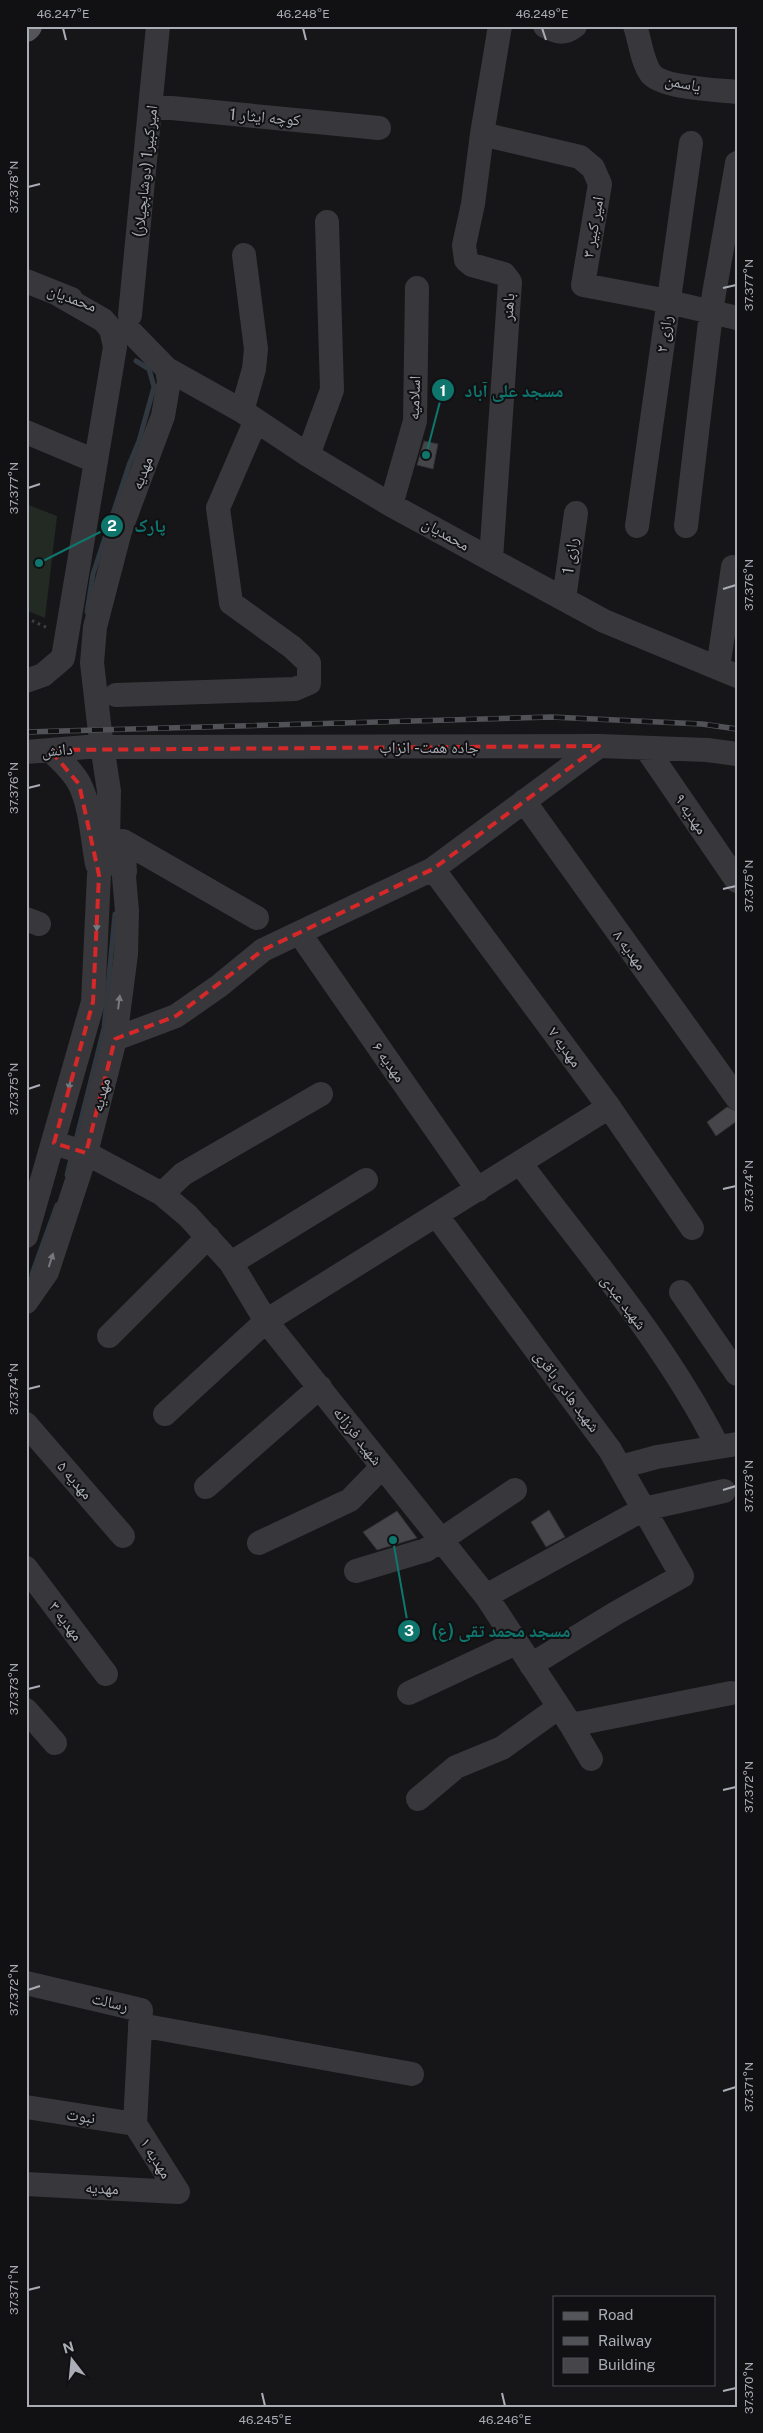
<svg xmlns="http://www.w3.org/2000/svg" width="763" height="2433" font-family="'Public Sans','Noto Naskh Arabic',sans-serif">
  <rect width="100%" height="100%" fill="#161618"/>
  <path fill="#232a24" d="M 26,504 L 57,516 L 45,618 L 26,610 Z"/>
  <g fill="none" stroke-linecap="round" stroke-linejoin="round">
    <path stroke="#31383f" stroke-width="5" d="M 87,612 L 93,574 L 129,465 L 139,441 L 154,387 L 149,369 L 136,361
      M 75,1144 L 104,1028 L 115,914
      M 67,1175 L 72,1154
      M 32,1274 L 57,1205"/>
  </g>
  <path fill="#46464a" stroke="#313134" d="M 424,441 L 438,444 L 433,469 L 417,465 Z
    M 727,1107 L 737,1111 L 737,1121 L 716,1136 L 707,1122 Z
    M 549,1510 L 565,1537 L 546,1547 L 531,1522 Z
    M 397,1511 L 417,1538 L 377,1550 L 363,1532 Z"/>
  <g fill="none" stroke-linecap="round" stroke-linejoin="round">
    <path stroke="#3e3f43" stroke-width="3" stroke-dasharray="2.5 4" stroke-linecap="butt" d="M 26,618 L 48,628"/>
    <path stroke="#38383c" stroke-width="24" d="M 545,26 C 557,32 564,35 575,26
      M 635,26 C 640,40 642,62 651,74 C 663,88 717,90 737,92
      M 151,106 L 379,128
      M 482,134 L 580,157 L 593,168 L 600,184 L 583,285 L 652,298 L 737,318
      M 26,281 L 71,299
      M 130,315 L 158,26
      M 167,369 L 242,411 L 308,455 L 391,505 L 604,621 L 737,676
      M 242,411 L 254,369 L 256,349 L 244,255
      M 26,432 L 95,461
      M 308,455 L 332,390 L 327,222
      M 391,505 L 415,421 L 417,288
      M 637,526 L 691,143
      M 686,526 L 712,305 L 737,163
      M 491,559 L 510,282 L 504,274 L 472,265 L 466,260 L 464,245 L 473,204 L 482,134 L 500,26
      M 564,599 L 576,513
      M 718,668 L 733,567
      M 26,681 L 43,675 L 63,658 L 115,347 L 111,329 L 103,320 L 56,293
      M 116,695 L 295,689 L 309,683 L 309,663 L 292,647 L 231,603 L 218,508 L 256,420
      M 120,747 L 599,746 L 707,750 L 737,754
      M 646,748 L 737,881
      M 50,750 C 60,760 72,770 79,783 C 91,806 92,838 97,864
      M 26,752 L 87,747
      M 524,801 L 737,1098
      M 102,865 L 108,841 L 109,791 L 100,732 L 92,663 L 95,627 L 120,531 L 163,416 L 169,381 L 167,369 L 130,331
      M 433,869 L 609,1107 L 692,1228
      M 125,872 L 123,841 L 257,918
      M 26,919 L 39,924
      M 300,934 L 478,1190
      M 115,1039 L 176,1016 L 219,986 L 263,950 L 433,869 L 599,746
      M 54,1143 L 86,1153 L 162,1194 L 188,1216 L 231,1263 L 266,1321 L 486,1596 L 571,1725 L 591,1759
      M 520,1163 C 589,1255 666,1344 718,1447
      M 162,1194 L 183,1174 L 321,1094
      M 437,1216 L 610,1450 L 682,1576 L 616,1613 L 531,1665
      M 26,1236 L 93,1002 L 99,875 L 102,865 L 112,861 L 123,865 L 127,911 L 126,954 L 115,1039 L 86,1153 L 47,1272 L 26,1302
      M 231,1263 L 366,1180
      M 681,1292 L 737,1374
      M 109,1336 L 208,1237
      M 165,1414 L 266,1321 L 609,1107
      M 26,1424 L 123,1536
      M 620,1467 L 657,1457 L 737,1444
      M 206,1487 L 320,1387
      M 259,1543 L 350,1500 L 382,1467
      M 26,1568 L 106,1674
      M 356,1571 L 426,1550 L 515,1490
      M 486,1596 L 644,1509 L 724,1491
      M 409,1693 L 516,1643
      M 26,1710 L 55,1743
      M 571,1725 L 731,1693
      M 418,1799 L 456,1767 L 502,1748 L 559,1707
      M 26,1983 L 141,2010 L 135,2124
      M 140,2025 L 412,2074
      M 26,2107 L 135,2124
      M 135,2124 L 178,2192
      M 26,2184 L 178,2192"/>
    <path stroke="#54555b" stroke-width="28" d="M 26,28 L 28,26"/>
    <defs>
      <path id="rail" d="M 26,732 L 551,717 L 702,724 L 737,729"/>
    </defs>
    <use href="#rail" stroke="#515257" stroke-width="5.5"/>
    <use href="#rail" stroke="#111113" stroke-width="4" stroke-dasharray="11" stroke-linecap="butt"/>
    <path stroke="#38383c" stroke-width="24" d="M 87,747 L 120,747"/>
  </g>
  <defs><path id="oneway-solid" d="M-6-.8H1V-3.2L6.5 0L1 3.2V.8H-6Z" transform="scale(1.25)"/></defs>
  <g fill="#77787f">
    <use href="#oneway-solid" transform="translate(97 924) rotate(93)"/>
    <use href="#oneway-solid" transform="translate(119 1002) rotate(-83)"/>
    <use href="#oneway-solid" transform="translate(70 1083) rotate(105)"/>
    <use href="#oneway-solid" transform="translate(51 1260) rotate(-72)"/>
  </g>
  <path fill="none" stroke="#d62828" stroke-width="4" stroke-dasharray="10 6" stroke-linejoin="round" d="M 599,746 L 433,869 L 263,950 L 176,1016 L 115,1039 L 86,1153 L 54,1143 L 93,1002 L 99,875 L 79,784 L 50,750 Z"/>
  <path fill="none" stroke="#aaadb6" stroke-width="2" d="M 63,28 L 66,40M 303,28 L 306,40M 542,28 L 546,40M 28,187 L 40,184M 723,288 L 736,285M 28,488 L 40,484M 723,589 L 736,585M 28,788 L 40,785M 723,889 L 736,886M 28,1089 L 40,1085M 723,1189 L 736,1186M 28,1389 L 40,1386M 723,1490 L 736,1486M 28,1689 L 40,1686M 723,1790 L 736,1787M 28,1990 L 40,1986M 723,2091 L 736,2087M 28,2290 L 40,2287M 723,2391 L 736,2388M 262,2393 L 265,2406M 502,2393 L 505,2406"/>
  <g text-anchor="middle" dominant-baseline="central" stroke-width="4" stroke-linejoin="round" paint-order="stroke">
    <g font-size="16" fill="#aaadb6" stroke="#111113">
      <text transform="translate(683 83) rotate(11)">یاسمن</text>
      <text transform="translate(265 117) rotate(5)">کوچه ایثار 1</text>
      <text transform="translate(145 171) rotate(-84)">امیرکبیر1 (دوشابچیلار)</text>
      <text transform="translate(593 227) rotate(-80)">امیر کبیر ۳</text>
      <text transform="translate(72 298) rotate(20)">محمدیان</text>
      <text transform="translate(508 307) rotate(-86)">باهنر</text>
      <text transform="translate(664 334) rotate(-82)">رازی ۲</text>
      <text transform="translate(414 398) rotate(-88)">اسلاميه</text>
      <text transform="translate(142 473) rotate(-69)">مهدیه</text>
      <text transform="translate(446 534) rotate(29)">محمدیان</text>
      <text transform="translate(570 556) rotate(-82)">رازی 1</text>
      <text x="429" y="747">جاده همت - انزاب</text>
      <text transform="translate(57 750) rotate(-5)">دانش</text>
      <text transform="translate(691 814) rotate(56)">مهدیه ۹</text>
      <text transform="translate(630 950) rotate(54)">مهدیه ۸</text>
      <text transform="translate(565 1047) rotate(54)">مهدیه ۷</text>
      <text transform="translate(389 1062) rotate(55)">مهدیه ۶</text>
      <text transform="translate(101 1095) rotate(-76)">مهدیه</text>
      <text transform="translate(624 1302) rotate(53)">شهید عبدی</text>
      <text transform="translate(567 1391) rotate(53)">شهید هادی باقری</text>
      <text transform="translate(358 1436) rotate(52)">شهید فرزانه</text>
      <text transform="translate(75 1480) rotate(49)">مهدیه ۵</text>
      <text transform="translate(66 1621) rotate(53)">مهدیه ۳</text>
      <text transform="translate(110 2002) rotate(13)">رسالت</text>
      <text transform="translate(81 2116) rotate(9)">نبوت</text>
      <text transform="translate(156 2158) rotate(58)">مهدیه ۱</text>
      <text transform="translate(102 2188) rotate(3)">مهدیه</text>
    </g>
  </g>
  <path fill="none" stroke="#0f766e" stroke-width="2" d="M426 455L443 390M39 563L112 526M393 1540L409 1631"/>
  <g fill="#0f766e" stroke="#111113" stroke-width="2">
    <circle cx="426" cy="455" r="5"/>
    <circle cx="39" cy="563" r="5"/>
    <circle cx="393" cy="1540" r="5"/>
    <circle cx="443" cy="390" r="12"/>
    <circle cx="112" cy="526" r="12"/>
    <circle cx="409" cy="1631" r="12"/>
  </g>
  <g font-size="15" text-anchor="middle" font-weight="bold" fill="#fff">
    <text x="443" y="396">1</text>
    <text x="112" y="531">2</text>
    <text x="409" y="1636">3</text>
  </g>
  <g font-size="18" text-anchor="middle" font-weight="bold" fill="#0f766e" stroke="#111113" stroke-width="4" stroke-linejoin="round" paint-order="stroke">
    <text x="514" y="397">مسجد علی آباد</text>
    <text x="150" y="532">پارک</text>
    <text x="501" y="1637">مسجد محمد تقی (ع)</text>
  </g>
  <rect width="763" height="2433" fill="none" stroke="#111113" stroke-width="55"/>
  <rect x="553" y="2296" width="162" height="90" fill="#111113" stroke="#4e4f54"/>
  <rect x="563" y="2312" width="25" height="8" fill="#54555b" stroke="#4e4f54"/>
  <text x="598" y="2320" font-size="15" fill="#aaadb6">Road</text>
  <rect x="563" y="2337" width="25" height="8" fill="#515257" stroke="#4e4f54"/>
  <text x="598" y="2346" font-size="15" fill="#aaadb6">Railway</text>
  <rect x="563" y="2358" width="25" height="15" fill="#46464a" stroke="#4e4f54"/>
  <text x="598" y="2370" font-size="15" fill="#aaadb6">Building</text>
  <g transform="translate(72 2360) rotate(344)" stroke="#111113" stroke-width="4" paint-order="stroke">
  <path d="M0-4L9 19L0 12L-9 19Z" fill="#aaadb6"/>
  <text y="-8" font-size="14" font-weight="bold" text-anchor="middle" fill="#aaadb6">N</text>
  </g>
  <rect x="28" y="28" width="708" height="2378" fill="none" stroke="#aaadb6" stroke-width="2"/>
  <g font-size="12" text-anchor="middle" fill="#aaadb6">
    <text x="63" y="18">46.247°E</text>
    <text x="303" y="18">46.248°E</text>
    <text x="542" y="18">46.249°E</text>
    <text transform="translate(14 187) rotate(-90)" y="4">37.378°N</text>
    <text transform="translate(749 285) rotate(-90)" y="4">37.377°N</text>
    <text transform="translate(14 488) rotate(-90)" y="4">37.377°N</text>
    <text transform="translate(749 585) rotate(-90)" y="4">37.376°N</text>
    <text transform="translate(14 788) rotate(-90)" y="4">37.376°N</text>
    <text transform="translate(749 886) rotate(-90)" y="4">37.375°N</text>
    <text transform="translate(14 1089) rotate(-90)" y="4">37.375°N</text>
    <text transform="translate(749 1186) rotate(-90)" y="4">37.374°N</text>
    <text transform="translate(14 1389) rotate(-90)" y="4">37.374°N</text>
    <text transform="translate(749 1486) rotate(-90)" y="4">37.373°N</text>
    <text transform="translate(14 1689) rotate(-90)" y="4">37.373°N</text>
    <text transform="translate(749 1787) rotate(-90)" y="4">37.372°N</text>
    <text transform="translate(14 1990) rotate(-90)" y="4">37.372°N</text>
    <text transform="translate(749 2087) rotate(-90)" y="4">37.371°N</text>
    <text transform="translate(14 2290) rotate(-90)" y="4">37.371°N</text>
    <text transform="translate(749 2388) rotate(-90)" y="4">37.370°N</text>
    <text x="265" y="2424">46.245°E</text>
    <text x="505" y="2424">46.246°E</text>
  </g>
</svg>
